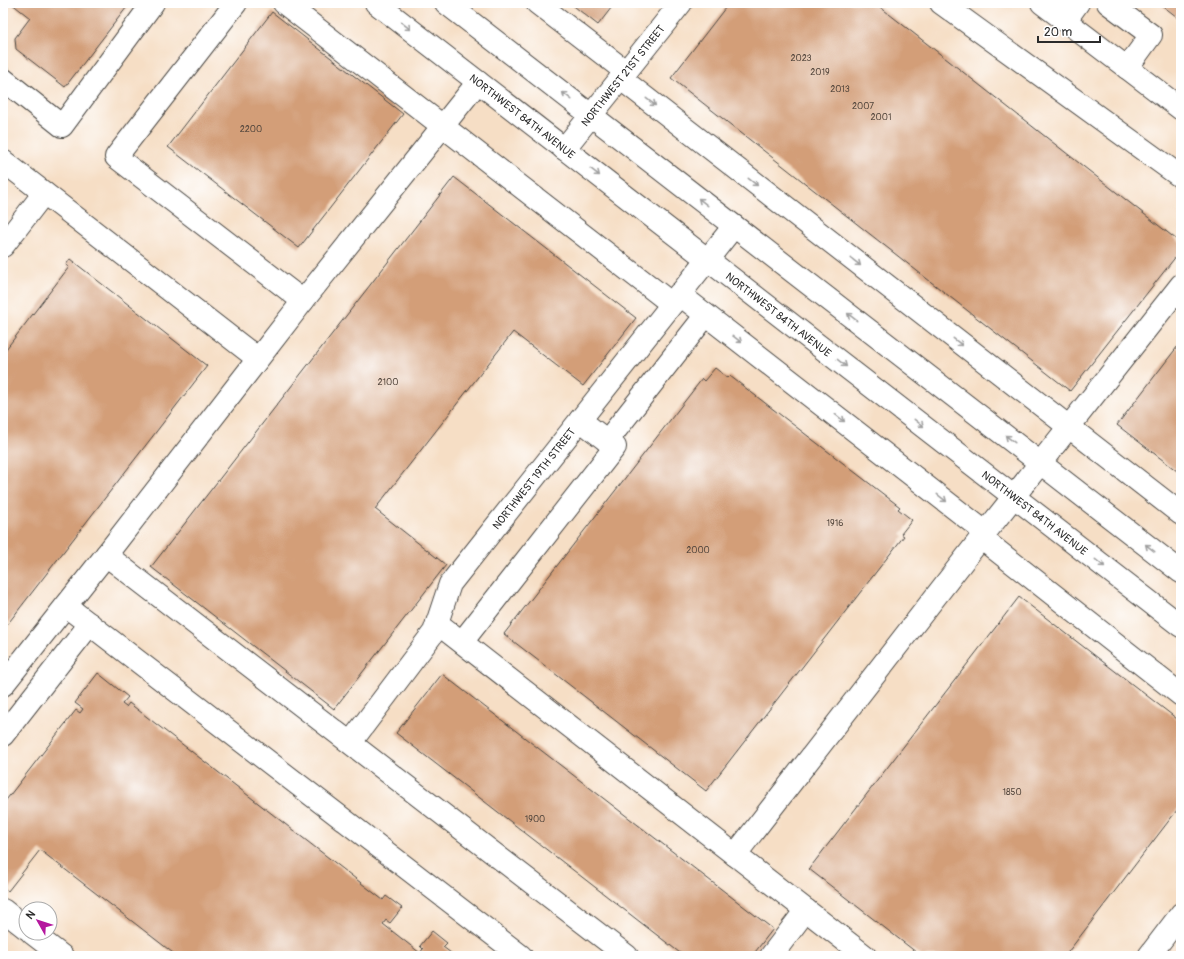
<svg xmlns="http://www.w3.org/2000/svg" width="1184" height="959" font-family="Pangolin,sans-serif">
  <rect width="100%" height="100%" fill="#fff"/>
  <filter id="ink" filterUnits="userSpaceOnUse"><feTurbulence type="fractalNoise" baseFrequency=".025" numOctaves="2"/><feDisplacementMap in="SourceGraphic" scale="8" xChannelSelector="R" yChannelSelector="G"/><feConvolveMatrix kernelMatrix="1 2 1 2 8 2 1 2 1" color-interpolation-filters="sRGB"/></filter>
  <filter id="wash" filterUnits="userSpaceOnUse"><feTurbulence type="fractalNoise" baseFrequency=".012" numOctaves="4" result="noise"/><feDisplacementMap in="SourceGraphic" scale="16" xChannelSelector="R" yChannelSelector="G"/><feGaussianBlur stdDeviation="0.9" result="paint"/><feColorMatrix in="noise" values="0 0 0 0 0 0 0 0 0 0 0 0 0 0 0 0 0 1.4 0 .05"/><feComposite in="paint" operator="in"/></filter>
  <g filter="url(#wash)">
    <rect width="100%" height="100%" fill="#f6dec5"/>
    <g id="blocks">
      <path fill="#d39e78" d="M 11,3 L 130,3 L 65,87 L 16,49 L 15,38 L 30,18 Z
        M 570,3 L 615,3 L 598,25 Z
        M 729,3 L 875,3 L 1181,243 L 1181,250 L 1070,391 L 671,78 Z
        M 1159,3 L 1181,3 L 1181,20 Z
        M 272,12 L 403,114 L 299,248 L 168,147 Z
        M 454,177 L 636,318 L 583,386 L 513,332 L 375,509 L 446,565 L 334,709 L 151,567 Z
        M 70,259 L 207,366 L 3,630 L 3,353 L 69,267 L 66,265 Z
        M 1181,342 L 1181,474 L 1117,425 Z
        M 715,368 L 728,378 L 730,376 L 900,507 L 898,509 L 912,520 L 901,534 L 904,536 L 706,791 L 504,634 L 702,379 L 704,381 Z
        M 1019,597 L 1181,722 L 1181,805 L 1065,956 L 921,956 L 809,869 Z
        M 98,673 L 128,697 L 122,704 L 126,707 L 129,703 L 383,900 L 386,896 L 402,908 L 390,923 L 386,920 L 383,924 L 420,953 L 423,949 L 420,946 L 432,931 L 447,943 L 443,947 L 455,956 L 177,956 L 40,850 L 8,891 L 3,887 L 3,804 L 76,710 L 80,713 L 83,709 L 75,703 Z
        M 442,674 L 773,929 L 752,956 L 684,956 L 396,733 Z"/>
    </g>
  </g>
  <g filter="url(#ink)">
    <use href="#blocks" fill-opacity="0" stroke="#494642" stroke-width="1"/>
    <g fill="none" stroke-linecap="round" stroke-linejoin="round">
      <defs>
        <g id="minor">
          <path d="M 236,3 L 116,157 L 303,301"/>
          <path d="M 284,3 L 672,304"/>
          <path id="s1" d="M 376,3 L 1181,626"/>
          <path d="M 446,3 L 1181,572"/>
          <path d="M 537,3 L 625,71"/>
          <path d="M 941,3 L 1181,177"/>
          <path d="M 1042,3 L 1181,109"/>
          <path d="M 1108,3 L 1151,35 L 1127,68"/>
          <path d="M 1065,21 L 1078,3"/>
          <path d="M 620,78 L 1181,514"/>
          <path d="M 3,79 L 62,126 L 153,3"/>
          <path id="s2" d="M 564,149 L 681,3"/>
          <path d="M 3,161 L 257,358"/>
          <path d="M 3,246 L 44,193"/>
          <path d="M 679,294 L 985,532"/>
          <path d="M 607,441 L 706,315"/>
          <path d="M 981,538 L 1181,695"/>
          <path d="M 106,555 L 627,956"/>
          <path d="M 66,606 L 521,956"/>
          <path d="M 437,623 L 865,956"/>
          <path d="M 462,642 L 615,447 L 580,420"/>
          <path d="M 3,685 L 106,555 L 303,301 L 478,82"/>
          <path d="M 3,735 L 90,624"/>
          <path id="s3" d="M 351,742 L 434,632 L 450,584 L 734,226"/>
          <path d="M 735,855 L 981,538 L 1181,285"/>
          <path d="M 3,910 L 26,928"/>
          <path d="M 32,933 L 62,956"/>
          <path d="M 771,956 L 806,910"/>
          <path d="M 1149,956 L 1181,914"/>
        </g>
      </defs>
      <use href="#minor" stroke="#494642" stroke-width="24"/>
      <use href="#minor" stroke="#fff" stroke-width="22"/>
    </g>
    <defs><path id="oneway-shaft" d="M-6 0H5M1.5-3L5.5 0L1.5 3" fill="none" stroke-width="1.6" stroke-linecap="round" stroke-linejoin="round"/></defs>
    <g stroke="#a0a0a0">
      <use href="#oneway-shaft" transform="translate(406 26) rotate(38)"/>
      <use href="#oneway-shaft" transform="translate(567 96) rotate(-142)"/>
      <use href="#oneway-shaft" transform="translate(651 102) rotate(38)"/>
      <use href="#oneway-shaft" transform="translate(595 172) rotate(38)"/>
      <use href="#oneway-shaft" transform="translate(753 182) rotate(38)"/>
      <use href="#oneway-shaft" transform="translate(703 202) rotate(-142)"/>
      <use href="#oneway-shaft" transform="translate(856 262) rotate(38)"/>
      <use href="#oneway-shaft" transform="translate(852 317) rotate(-142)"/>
      <use href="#oneway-shaft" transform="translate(737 339) rotate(38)"/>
      <use href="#oneway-shaft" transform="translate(958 342) rotate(38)"/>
      <use href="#oneway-shaft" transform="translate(842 363) rotate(38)"/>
      <use href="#oneway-shaft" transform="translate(840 418) rotate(38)"/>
      <use href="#oneway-shaft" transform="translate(919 423) rotate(38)"/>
      <use href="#oneway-shaft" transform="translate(1010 439) rotate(-142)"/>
      <use href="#oneway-shaft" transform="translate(942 498) rotate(38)"/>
      <use href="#oneway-shaft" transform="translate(1150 548) rotate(-142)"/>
      <use href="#oneway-shaft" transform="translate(1100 563) rotate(38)"/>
    </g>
  </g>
  <g text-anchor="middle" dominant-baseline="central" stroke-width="3" stroke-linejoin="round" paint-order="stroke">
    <g font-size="9" fill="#55483e">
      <text x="801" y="58">2023</text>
      <text x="820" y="72">2019</text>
      <text x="840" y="89">2013</text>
      <text x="863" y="106">2007</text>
      <text x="881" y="117">2001</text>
      <text x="251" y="129">2200</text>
      <text x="388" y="382">2100</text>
      <text x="835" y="523">1916</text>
      <text x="698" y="550">2000</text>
      <text x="1012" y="792">1850</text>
      <text x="535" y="819">1900</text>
    </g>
    <g font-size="11" fill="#2b2b2b" stroke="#fff">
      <text stroke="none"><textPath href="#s2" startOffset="94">NORTHWEST 21ST STREET</textPath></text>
      <text stroke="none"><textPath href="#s1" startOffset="185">NORTHWEST 84TH AVENUE</textPath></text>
      <text stroke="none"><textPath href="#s1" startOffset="509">NORTHWEST 84TH AVENUE</textPath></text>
      <text stroke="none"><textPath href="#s3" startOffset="323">NORTHWEST 19TH STREET</textPath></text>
      <text stroke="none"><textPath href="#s1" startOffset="833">NORTHWEST 84TH AVENUE</textPath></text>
    </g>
  </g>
  <rect width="1184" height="959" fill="none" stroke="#fff" stroke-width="16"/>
  <g transform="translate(38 921) rotate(309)"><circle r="19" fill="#ffffff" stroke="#aaaaaa"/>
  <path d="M0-3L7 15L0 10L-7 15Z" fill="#b5179e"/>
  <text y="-6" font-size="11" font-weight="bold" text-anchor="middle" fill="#2b2b2b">N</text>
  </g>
  <path d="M1038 36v6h62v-6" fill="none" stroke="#2b2b2b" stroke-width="2"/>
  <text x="1044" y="36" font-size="12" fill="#2b2b2b" stroke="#ffffff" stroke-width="3" paint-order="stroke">20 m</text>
</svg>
